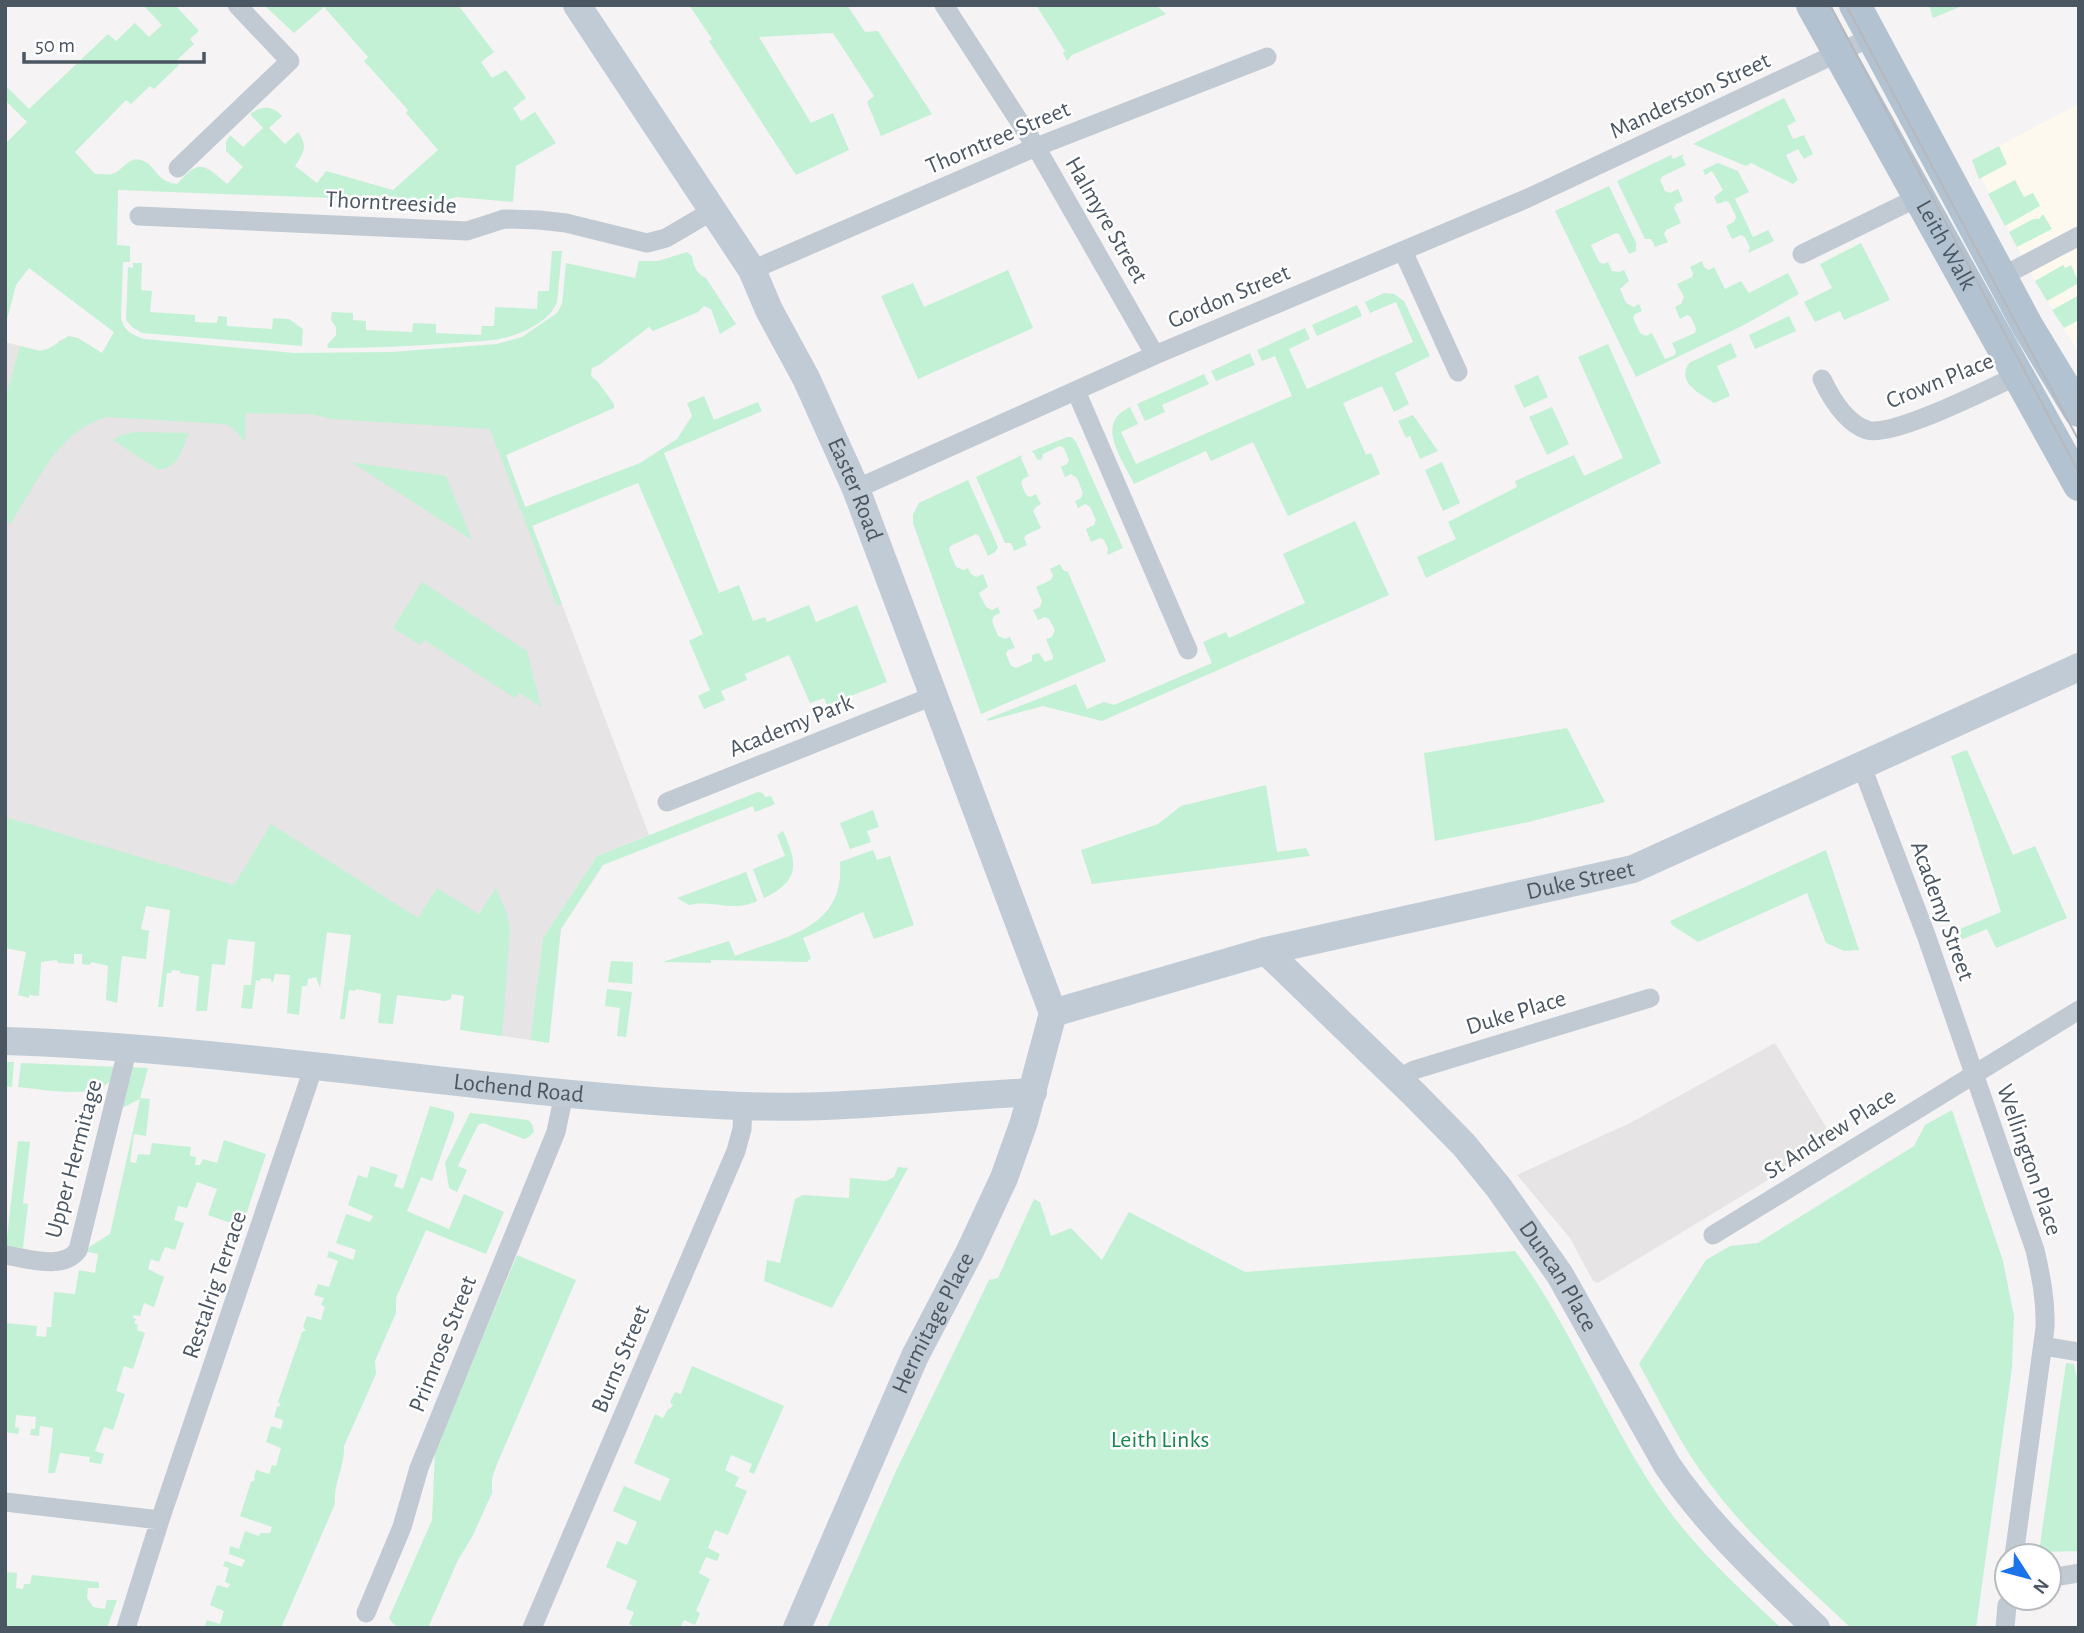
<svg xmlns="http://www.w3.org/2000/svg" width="2084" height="1633" font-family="'Alegreya Sans',sans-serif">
  <rect width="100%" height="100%" fill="#f5f3f3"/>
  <path fill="#fdf9ef" d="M 2079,104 L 2079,353 L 2035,281 L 1972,160 Z"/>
  <path fill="#e6e4e5" d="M 69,336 L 111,360 L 491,416 L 649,835 L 597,856 L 543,938 L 530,1040 L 468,1031 L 477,948 L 305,930 L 5,884 L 5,342 L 40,351 L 54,347 L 59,341 Z
    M 1775,1043 L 1834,1140 L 1598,1283 L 1593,1281 L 1570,1238 L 1517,1175 L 1630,1123 Z"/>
  <path fill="#c3f1d5" d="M 143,5 L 175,5 L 199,31 L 190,39 L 194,44 L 176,61 L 179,65 L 154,89 L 150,86 L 131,104 L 126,100 L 75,152 L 95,174 C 100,174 107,175 112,174 C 123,171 128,156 141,160 C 157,165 154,181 177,184 C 200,158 204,164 227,184 L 243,167 L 226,151 L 226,142 L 230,135 L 243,147 L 263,128 L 250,114 C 261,106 272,105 282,116 L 269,128 L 285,144 L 298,132 C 308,145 304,153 295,166 L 317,183 L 326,171 L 393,190 L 438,150 L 406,113 L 408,110 L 364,61 L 368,57 L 324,7 L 294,33 L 264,5 L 458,5 L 494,52 L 481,62 L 492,78 L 506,70 L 526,98 L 513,108 L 521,121 L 535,112 L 556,143 L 516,166 L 513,202 L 457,197 L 438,202 L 118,190 L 117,245 L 130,246 L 130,262 L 123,262 L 121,318 C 124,331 132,335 144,339 L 294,353 L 391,352 L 497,344 L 522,337 L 557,313 L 562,304 L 566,263 L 635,278 L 639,261 L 658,261 L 687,252 L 692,256 C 693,265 697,275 706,278 L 736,324 L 720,334 L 711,309 L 704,306 L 698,312 L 653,331 L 649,327 L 599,365 L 592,368 L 591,376 L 597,381 L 614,404 L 614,408 L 506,455 L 525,507 L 640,463 L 677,439 L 692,416 L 687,403 L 704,396 L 714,420 L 758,402 L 762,411 L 664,453 L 719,593 L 739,585 L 753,621 L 765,617 L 767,622 L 809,605 L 816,622 L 857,605 L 887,682 L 827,705 L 824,698 L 810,703 L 789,655 L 745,674 L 747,680 L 721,691 L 725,700 L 704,709 L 698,696 L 710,690 L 689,641 L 703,634 L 638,483 L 532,526 L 562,604 L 557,606 L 490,429 L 332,419 L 310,414 L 246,413 L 245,442 L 233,428 L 225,424 L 106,417 C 58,431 36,485 10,524 L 5,521 L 5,400 L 20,346 L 40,351 L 48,349 L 69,336 L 78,338 L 102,353 L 114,332 L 29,268 L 16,285 L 5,327 L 5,144 L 27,122 L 5,100 L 5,88 L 8,88 L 29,109 L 108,34 L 116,41 L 135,23 L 149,37 L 162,25 Z
    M 689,5 L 847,5 L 865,32 L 878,31 L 932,114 L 881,136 L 867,102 L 874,96 L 833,33 L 759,37 L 811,123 L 833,113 L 849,150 L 796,175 L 709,41 L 712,39 Z
    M 1036,5 L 1156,5 L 1166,14 L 1072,55 L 1067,61 L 1063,53 L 1065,51 Z
    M 1929,5 L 1964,5 L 1933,18 Z
    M 1784,98 L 1796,121 L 1787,126 L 1793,139 L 1804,135 L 1813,154 L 1804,159 L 1798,149 L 1786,155 L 1798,180 L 1793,184 L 1751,163 L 1746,166 L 1693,144 Z
    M 1999,146 L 2007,164 L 1979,179 L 1972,160 Z
    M 1684,154 L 1682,157 L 1686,165 L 1663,176 L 1660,180 L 1665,191 L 1670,193 L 1678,189 L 1683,201 L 1676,204 L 1674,208 L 1681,223 L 1666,230 L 1664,234 L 1668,242 L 1655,247 L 1651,239 L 1645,239 L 1617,181 L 1671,155 L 1673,159 Z
    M 1718,163 L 1738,171 L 1749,192 L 1735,199 L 1753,237 L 1768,230 L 1774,241 L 1748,253 L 1750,248 L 1745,237 L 1741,235 L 1732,239 L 1726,226 L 1734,222 L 1736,217 L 1729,202 L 1726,201 L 1717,204 L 1714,197 L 1723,190 L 1712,171 L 1705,175 L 1703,170 Z
    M 2015,180 L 2024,197 L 2033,193 L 2040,206 L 2005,226 L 1988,194 Z
    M 1609,186 L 1636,243 L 1636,251 L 1629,254 L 1619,234 L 1616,233 L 1591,245 L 1599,262 L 1603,264 L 1608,262 L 1612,271 L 1619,272 L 1624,270 L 1629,281 L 1620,289 L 1626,303 L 1634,307 L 1639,304 L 1642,311 L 1635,314 L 1633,318 L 1640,333 L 1646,336 L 1652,333 L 1665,359 L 1675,355 L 1676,352 L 1672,343 L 1695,333 L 1696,329 L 1691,317 L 1687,315 L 1680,319 L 1675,307 L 1681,304 L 1684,297 L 1677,284 L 1692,277 L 1693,273 L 1690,267 L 1702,261 L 1704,267 L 1709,270 L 1714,267 L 1725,289 L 1741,281 L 1749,293 L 1788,273 L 1799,294 L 1742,326 L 1636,377 L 1555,211 Z
    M 2043,214 L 2052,229 L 2017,247 L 2009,232 L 2033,219 L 2039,219 Z
    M 1861,243 L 1890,300 L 1844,320 L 1840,311 L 1815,322 L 1804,302 L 1832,288 L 1820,264 Z
    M 552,251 L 562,251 L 557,302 C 551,319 528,331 511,336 C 494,342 475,341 457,343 C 414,346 371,348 328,348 L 327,345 L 336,335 L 336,327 L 331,320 L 332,312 L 353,313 L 353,320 L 366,321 L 366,330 L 412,332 L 413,323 L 436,324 L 436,333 L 481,335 L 482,326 L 494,326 L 495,307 L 537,309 L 538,291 L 549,291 Z
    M 133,263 L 142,263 L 141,290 L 152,291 L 150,312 L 195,315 L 195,322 L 217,323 L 218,316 L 227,317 L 227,326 L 272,329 L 273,318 L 289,319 L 303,329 L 302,346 L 142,333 L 132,327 L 126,320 L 128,267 L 133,268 Z
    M 2063,265 L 2065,268 L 2071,265 L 2079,283 L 2047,301 L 2035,281 Z
    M 1008,270 L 1033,328 L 918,379 L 881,296 L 913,283 L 924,307 Z
    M 1384,293 L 1394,294 L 1404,301 L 1430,356 L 1395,373 L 1409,404 L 1394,412 L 1382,386 L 1343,403 L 1366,455 L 1371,453 L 1380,474 L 1288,516 L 1253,442 L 1211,461 L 1206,451 L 1134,484 C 1122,458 1094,424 1130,407 L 1138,424 L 1121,432 L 1136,464 L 1292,396 L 1275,356 L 1262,361 L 1257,350 L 1305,328 L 1310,339 L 1289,349 L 1307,389 L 1413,342 L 1396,302 L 1370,313 L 1365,302 Z
    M 2079,295 L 2079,320 L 2064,328 L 2052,310 Z
    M 1357,305 L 1362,316 L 1317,336 L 1312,325 Z
    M 1789,316 L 1796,331 L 1755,349 L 1749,335 Z
    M 1731,343 L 1737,357 L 1717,366 L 1730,396 L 1714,403 C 1700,393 1676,383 1689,363 Z
    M 1608,344 L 1661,463 L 1426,578 L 1417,557 L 1456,539 L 1448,522 L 1517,487 L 1515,481 L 1574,455 L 1584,476 L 1623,458 L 1578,357 Z
    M 1250,353 L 1255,365 L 1216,381 L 1211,371 Z
    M 1204,374 L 1209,384 L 1162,405 L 1165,412 L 1145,421 L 1137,404 Z
    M 1538,375 L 1548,397 L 1524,408 L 1514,386 Z
    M 1552,407 L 1569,444 L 1547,455 L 1529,417 Z
    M 1413,415 L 1438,451 L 1420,459 L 1410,436 L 1406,438 L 1398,421 Z
    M 137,432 L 189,433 C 182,449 178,471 157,469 L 113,440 L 122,435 Z
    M 1067,437 L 1072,437 L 1076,442 L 1123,548 L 1107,555 L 1108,549 L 1104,540 L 1100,538 L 1091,542 L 1086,529 L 1094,525 L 1096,520 L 1090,507 L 1085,504 L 1078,508 L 1075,501 L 1081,498 L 1083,493 L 1077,478 L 1071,474 L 1065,477 L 1061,467 L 1067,464 L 1069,460 L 1064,448 L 1060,446 L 1043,454 L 1042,459 L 1038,460 L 1032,451 Z
    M 1022,455 L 1021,458 L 1029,476 L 1023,479 L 1021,483 L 1026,495 L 1030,497 L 1036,494 L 1041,504 L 1036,507 L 1033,511 L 1041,528 L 1026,535 L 1024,538 L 1027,545 L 1014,551 L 1011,543 L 1005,543 L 976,477 Z
    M 351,462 L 446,476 L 472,540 Z
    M 1442,462 L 1460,503 L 1443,511 L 1425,470 Z
    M 968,480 L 998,547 L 995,552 L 988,556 L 979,536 L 976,534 L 950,546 L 949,550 L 956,567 L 963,570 L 968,568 L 971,574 L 976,577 L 983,574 L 988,587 L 979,593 L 986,607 L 992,610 L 998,607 L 1000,613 L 994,616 L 992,621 L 998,636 L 1005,639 L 1010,637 L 1015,648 L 1008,650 L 1006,654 L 1011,666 L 1016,668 L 1032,661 L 1032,655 L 1039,653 L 1045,662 L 1053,659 L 1053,656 L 1046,639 L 1052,637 L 1055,630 L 1049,619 L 1045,617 L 1038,620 L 1033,610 L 1040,607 L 1042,601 L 1036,587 L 1051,580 L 1053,575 L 1050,569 L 1060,564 L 1063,570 L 1068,572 L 1106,661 L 981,714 L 913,523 L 913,514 L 919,503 Z
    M 1355,521 L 1389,595 L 1102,721 L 1043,706 L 988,721 L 987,719 L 1076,684 L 1087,709 L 1104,702 L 1114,705 L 1212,663 L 1203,642 L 1226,632 L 1229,638 L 1305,603 L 1283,554 Z
    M 422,582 L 527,651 L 541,707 L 520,693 L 515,698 L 424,640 L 420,645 L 393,628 Z
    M 1567,728 L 1605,802 L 1529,822 L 1435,841 L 1424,753 Z
    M 1967,750 L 2013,855 L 2035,846 L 2067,918 L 1996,948 L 1987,929 L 1951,944 L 1948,934 L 2001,912 L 1951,756 Z
    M 1266,785 L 1277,852 L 1306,848 L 1310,856 L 1092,884 L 1081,850 L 1158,824 L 1181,806 Z
    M 758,792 L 763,793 L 765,797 L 771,796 L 775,804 L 755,812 L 753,806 L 603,865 L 561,929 L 549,1043 L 530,1040 L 543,938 L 597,856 Z
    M 873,810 L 879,827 L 867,831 L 871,842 L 850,849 L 840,823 Z
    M 5,817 L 234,885 L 271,824 L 418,918 L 437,888 L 479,914 L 496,888 L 507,913 L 510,929 L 502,1036 L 460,1030 L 464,996 L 452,994 L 451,999 L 446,1001 L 397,995 L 393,1024 L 378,1023 L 381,994 L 356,989 L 355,991 L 349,990 L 345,1019 L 340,1019 L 351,935 L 327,932 L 320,988 L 316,977 L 308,979 L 307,986 L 302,986 L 299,1015 L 287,1013 L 290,975 L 275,974 L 273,982 L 271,982 L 271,979 L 261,978 L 260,981 L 256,980 L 252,1009 L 241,1008 L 244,985 L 251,985 L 255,942 L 228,939 L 225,965 L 212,964 L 207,1011 L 196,1011 L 199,976 L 180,973 L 180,971 L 172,970 L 171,973 L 167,973 L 163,1007 L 158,1007 L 170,910 L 146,906 L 141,929 L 149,931 L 146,959 L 122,956 L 117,1003 L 106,1000 L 108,966 L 92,962 L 89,965 L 82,964 L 82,954 L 74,954 L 74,964 L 59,963 L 56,960 L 41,962 L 39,996 L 29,995 L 29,998 L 18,995 L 26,952 L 5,948 Z
    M 783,831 C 798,863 800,881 764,898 L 753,869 L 785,856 L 777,835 Z
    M 873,850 L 877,860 L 890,856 L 914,925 L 874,939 L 863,912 L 803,938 L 811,958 L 807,962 L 711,960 L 711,963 L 662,962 L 729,941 L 735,956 C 785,936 845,929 840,862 Z
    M 1826,850 L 1859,950 L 1845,951 L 1826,943 L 1807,893 L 1698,942 L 1672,925 L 1670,921 Z
    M 746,872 L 757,901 C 732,913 714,899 689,905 L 677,898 Z
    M 611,961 L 633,962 L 632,984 L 608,982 Z
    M 607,989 L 632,992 L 626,1037 L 617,1036 L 620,1008 L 605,1006 Z
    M 5,1062 L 14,1062 L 12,1087 L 5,1086 Z
    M 21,1063 L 120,1067 C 117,1071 114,1077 110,1081 C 93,1100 42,1089 18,1087 Z
    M 129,1067 L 148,1068 L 140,1098 L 150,1099 L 146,1136 L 134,1134 L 130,1162 L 136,1163 L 138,1154 L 150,1155 L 152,1143 L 191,1147 L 190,1156 L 196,1157 L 195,1165 L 200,1165 L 203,1159 L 217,1163 L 224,1140 L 266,1154 L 242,1227 L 208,1215 L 217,1189 L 197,1182 L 187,1208 L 178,1206 L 174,1220 L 184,1223 L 175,1250 L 165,1247 L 159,1262 L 151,1259 L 148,1269 L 164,1277 L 154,1307 L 144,1303 L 140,1316 L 134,1315 L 133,1318 L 136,1319 L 134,1323 L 138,1325 L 137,1330 L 145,1333 L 133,1369 L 124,1366 L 116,1391 L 125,1394 L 113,1430 L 104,1427 L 95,1451 L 104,1454 L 101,1464 L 89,1462 L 90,1457 L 60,1453 L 55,1473 L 48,1473 L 53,1428 L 40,1426 L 39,1436 L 30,1435 L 31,1429 L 35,1429 L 36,1417 L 16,1415 L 15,1427 L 19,1428 L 18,1434 L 5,1432 L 5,1323 L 37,1326 L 36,1336 L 46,1337 L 47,1327 L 51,1327 L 54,1292 L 75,1294 L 79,1270 L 95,1273 L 98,1254 L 83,1251 L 110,1234 L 140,1099 L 118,1110 Z
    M 430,1106 L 451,1111 L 454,1113 L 454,1118 L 432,1181 L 421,1177 L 407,1211 L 449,1229 L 464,1194 L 504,1212 L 486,1254 L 426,1230 L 396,1298 L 396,1313 L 375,1361 L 376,1374 L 344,1446 C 345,1466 333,1484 335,1504 L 281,1628 L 204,1628 L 207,1620 L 220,1624 L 224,1611 L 210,1605 L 217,1585 L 228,1588 L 230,1584 L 225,1582 L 229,1568 L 223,1566 L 225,1561 L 242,1567 L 245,1560 L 229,1554 L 230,1546 L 239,1549 L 245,1531 L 259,1536 L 260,1533 L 270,1533 L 272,1527 L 240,1516 L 251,1482 L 255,1480 L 254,1477 L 256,1470 L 269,1474 L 272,1465 L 276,1466 L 281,1448 L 266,1442 L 271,1426 L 281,1429 L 283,1420 L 274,1417 L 277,1407 L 281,1405 L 278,1402 L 302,1332 L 306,1330 L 303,1327 L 307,1316 L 321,1320 L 325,1307 L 321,1305 L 324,1298 L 314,1295 L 318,1284 L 329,1287 L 338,1261 L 327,1257 L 329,1251 L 353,1260 L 356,1250 L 336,1243 L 346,1214 L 370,1222 L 373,1216 L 348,1205 L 358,1175 L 367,1178 L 371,1166 L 398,1175 L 394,1186 L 403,1189 Z
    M 1952,1110 L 2003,1261 L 2014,1316 L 2012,1368 L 1976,1628 L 1851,1628 C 1803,1582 1750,1538 1711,1485 C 1682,1448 1662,1405 1639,1364 L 1706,1260 L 1730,1246 L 1758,1243 L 1914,1146 L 1925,1125 Z
    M 470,1113 L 528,1120 L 532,1124 L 534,1132 L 529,1137 L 524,1139 L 483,1123 L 478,1125 L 458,1166 L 467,1170 L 457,1192 L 449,1188 L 445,1163 Z
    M 18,1141 L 30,1142 L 23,1203 L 28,1204 L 23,1248 L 6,1246 Z
    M 898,1167 L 908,1168 L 832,1308 L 764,1281 L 767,1260 L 780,1263 L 795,1199 L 803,1195 L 849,1198 L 850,1178 L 886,1181 L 894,1177 Z
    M 1034,1199 L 1040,1202 L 1051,1236 L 1071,1228 L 1102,1260 L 1129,1212 L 1245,1272 L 1515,1251 C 1571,1327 1605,1417 1658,1495 C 1692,1546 1737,1586 1781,1628 L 827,1628 L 896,1471 L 989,1280 L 998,1278 Z
    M 517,1255 L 576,1280 L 497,1464 L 492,1478 L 492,1493 L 472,1537 L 458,1560 L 428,1628 C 414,1628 396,1632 389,1618 L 432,1520 L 435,1452 Z
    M 2066,1363 L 2074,1364 L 2079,1389 L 2079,1551 L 2039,1552 Z
    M 692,1366 L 784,1406 L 754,1474 L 749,1472 L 752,1464 L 731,1455 L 725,1470 L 739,1477 L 735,1486 L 747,1491 L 728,1535 L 715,1530 L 708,1548 L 720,1554 L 717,1561 L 706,1557 L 699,1573 L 710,1579 L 696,1611 L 700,1613 L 695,1625 L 684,1620 L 680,1628 L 638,1628 L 629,1624 L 634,1612 L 626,1609 L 637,1581 L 606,1567 L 617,1541 L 627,1545 L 637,1522 L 613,1511 L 624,1486 L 660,1501 L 670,1479 L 634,1463 L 655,1414 L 663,1418 L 668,1409 L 671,1408 L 673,1405 L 670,1402 L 675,1392 L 681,1394 Z
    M 5,1572 L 17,1573 L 16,1588 L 23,1589 L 24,1584 L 30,1584 L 32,1575 L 99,1582 L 99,1588 L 88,1588 L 87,1598 L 93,1607 L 105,1609 L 107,1600 L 117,1600 L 107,1628 L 5,1628 Z"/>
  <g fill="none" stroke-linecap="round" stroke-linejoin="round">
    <path stroke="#c1cad2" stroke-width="19" d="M 944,5 L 1036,147 L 1155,355
      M 178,168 L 290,61 L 237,5
      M 139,216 L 467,231 L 504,219 L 539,220 L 566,223 L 647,243 L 666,238 L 712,211
      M 1403,251 L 1458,372
      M 1802,254 L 1919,197
      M 752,270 L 1036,147 L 1267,57
      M 2001,277 L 2079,236
      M 1822,379 C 1831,398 1846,423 1867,430 C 1893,438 1989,388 2017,376
      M 1076,391 L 1188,650
      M 856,489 L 1155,355 L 1528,198 L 1872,37
      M 1862,767 L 1926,935 L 2035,1250 C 2041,1276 2046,1301 2045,1328 L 2014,1556
      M 667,802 L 933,696
      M 1398,1079 L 1414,1070 L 1650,998
      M 1713,1235 L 2079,1010
      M 5,1255 C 27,1258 63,1271 78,1250 L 128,1047
      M 2043,1346 L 2079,1352
      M 5,1502 L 160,1520
      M 2049,1578 L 2079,1573
      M 366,1613 L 402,1527 L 419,1468 L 556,1132 L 564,1094
      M 126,1628 L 160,1520 L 314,1066
      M 532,1628 L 736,1151 L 742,1129 L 743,1106
      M 2005,1628 L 2007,1605"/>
    <g stroke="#c1cbd6" stroke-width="28">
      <path id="s1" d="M 577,5 L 752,270 L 769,310 L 806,378 L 856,489 L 1053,1013"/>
      <path id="s2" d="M 1266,951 L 1414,1094 L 1464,1145 L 1499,1188 L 1560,1275 L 1667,1465 C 1709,1527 1763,1576 1816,1628"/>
      <path id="s3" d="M 1053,1013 L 1266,951 L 1633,869 L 2079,667"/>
      <path id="s4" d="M 5,1041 C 252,1049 496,1096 742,1106 C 839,1110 936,1097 1033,1092"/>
      <path id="s5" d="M 797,1628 L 915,1356 L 970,1251 L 1004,1178 L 1024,1122 L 1053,1013"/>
    </g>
    <g stroke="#b3c2d1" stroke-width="32">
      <path id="s6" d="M 1812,5 L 2079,485"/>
      <path d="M 1855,5 L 2028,327 L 2079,411"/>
    </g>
    <path stroke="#b5b8bd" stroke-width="2" d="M 1830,5 L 2079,473
      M 1846,5 L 2079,441"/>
  </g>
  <g text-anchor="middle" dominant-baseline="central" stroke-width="5" stroke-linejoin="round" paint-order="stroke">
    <g font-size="24" fill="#4a5661" stroke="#fff">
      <text transform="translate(1690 96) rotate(-25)">Manderston Street</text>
      <text transform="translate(998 138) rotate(-23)">Thorntree Street</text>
      <text transform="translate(391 203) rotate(3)">Thorntreeside</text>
      <text transform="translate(1106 220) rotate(60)">Halmyre Street</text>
      <text stroke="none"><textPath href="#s6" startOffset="275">Leith Walk</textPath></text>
      <text transform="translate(1229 297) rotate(-23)">Gordon Street</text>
      <text transform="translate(1940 381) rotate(-22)">Crown Place</text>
      <text stroke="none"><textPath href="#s1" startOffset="560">Easter Road</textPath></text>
      <text transform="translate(791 726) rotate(-22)">Academy Park</text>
      <text stroke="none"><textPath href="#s3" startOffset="544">Duke Street</textPath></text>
      <text transform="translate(1942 911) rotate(70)">Academy Street</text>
      <text transform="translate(1516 1013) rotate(-17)">Duke Place</text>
      <text stroke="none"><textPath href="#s4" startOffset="516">Lochend Road</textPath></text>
      <text transform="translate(1830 1134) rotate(-32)">St Andrew Place</text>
      <text transform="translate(74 1159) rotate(-75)">Upper Hermitage</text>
      <text transform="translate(2029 1160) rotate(71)">Wellington Place</text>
      <text stroke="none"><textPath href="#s2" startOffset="439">Duncan Place</textPath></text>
      <text transform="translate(215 1285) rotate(-71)">Restalrig Terrace</text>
      <text stroke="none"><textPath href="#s5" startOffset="334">Hermitage Place</textPath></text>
      <text transform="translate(443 1344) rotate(-68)">Primrose Street</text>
      <text transform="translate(621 1359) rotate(-67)">Burns Street</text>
    </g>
    <g font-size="24" fill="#17864f" stroke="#fff">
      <text x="1160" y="1440">Leith Links</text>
    </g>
  </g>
  <rect width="2084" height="1633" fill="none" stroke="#4a5661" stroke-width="14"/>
  <g transform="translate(2028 1577) rotate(126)"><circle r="33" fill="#ffffff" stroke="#b7bbc0" stroke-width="2"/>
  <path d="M0-5L12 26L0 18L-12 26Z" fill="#1a73e8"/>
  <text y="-10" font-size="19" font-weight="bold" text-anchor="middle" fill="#4a5661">N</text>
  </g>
  <path d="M24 52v10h180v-10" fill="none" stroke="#4a5661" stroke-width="3.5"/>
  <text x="35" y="52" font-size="21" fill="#4a5661" stroke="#ffffff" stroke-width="5" paint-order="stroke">50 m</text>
</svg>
